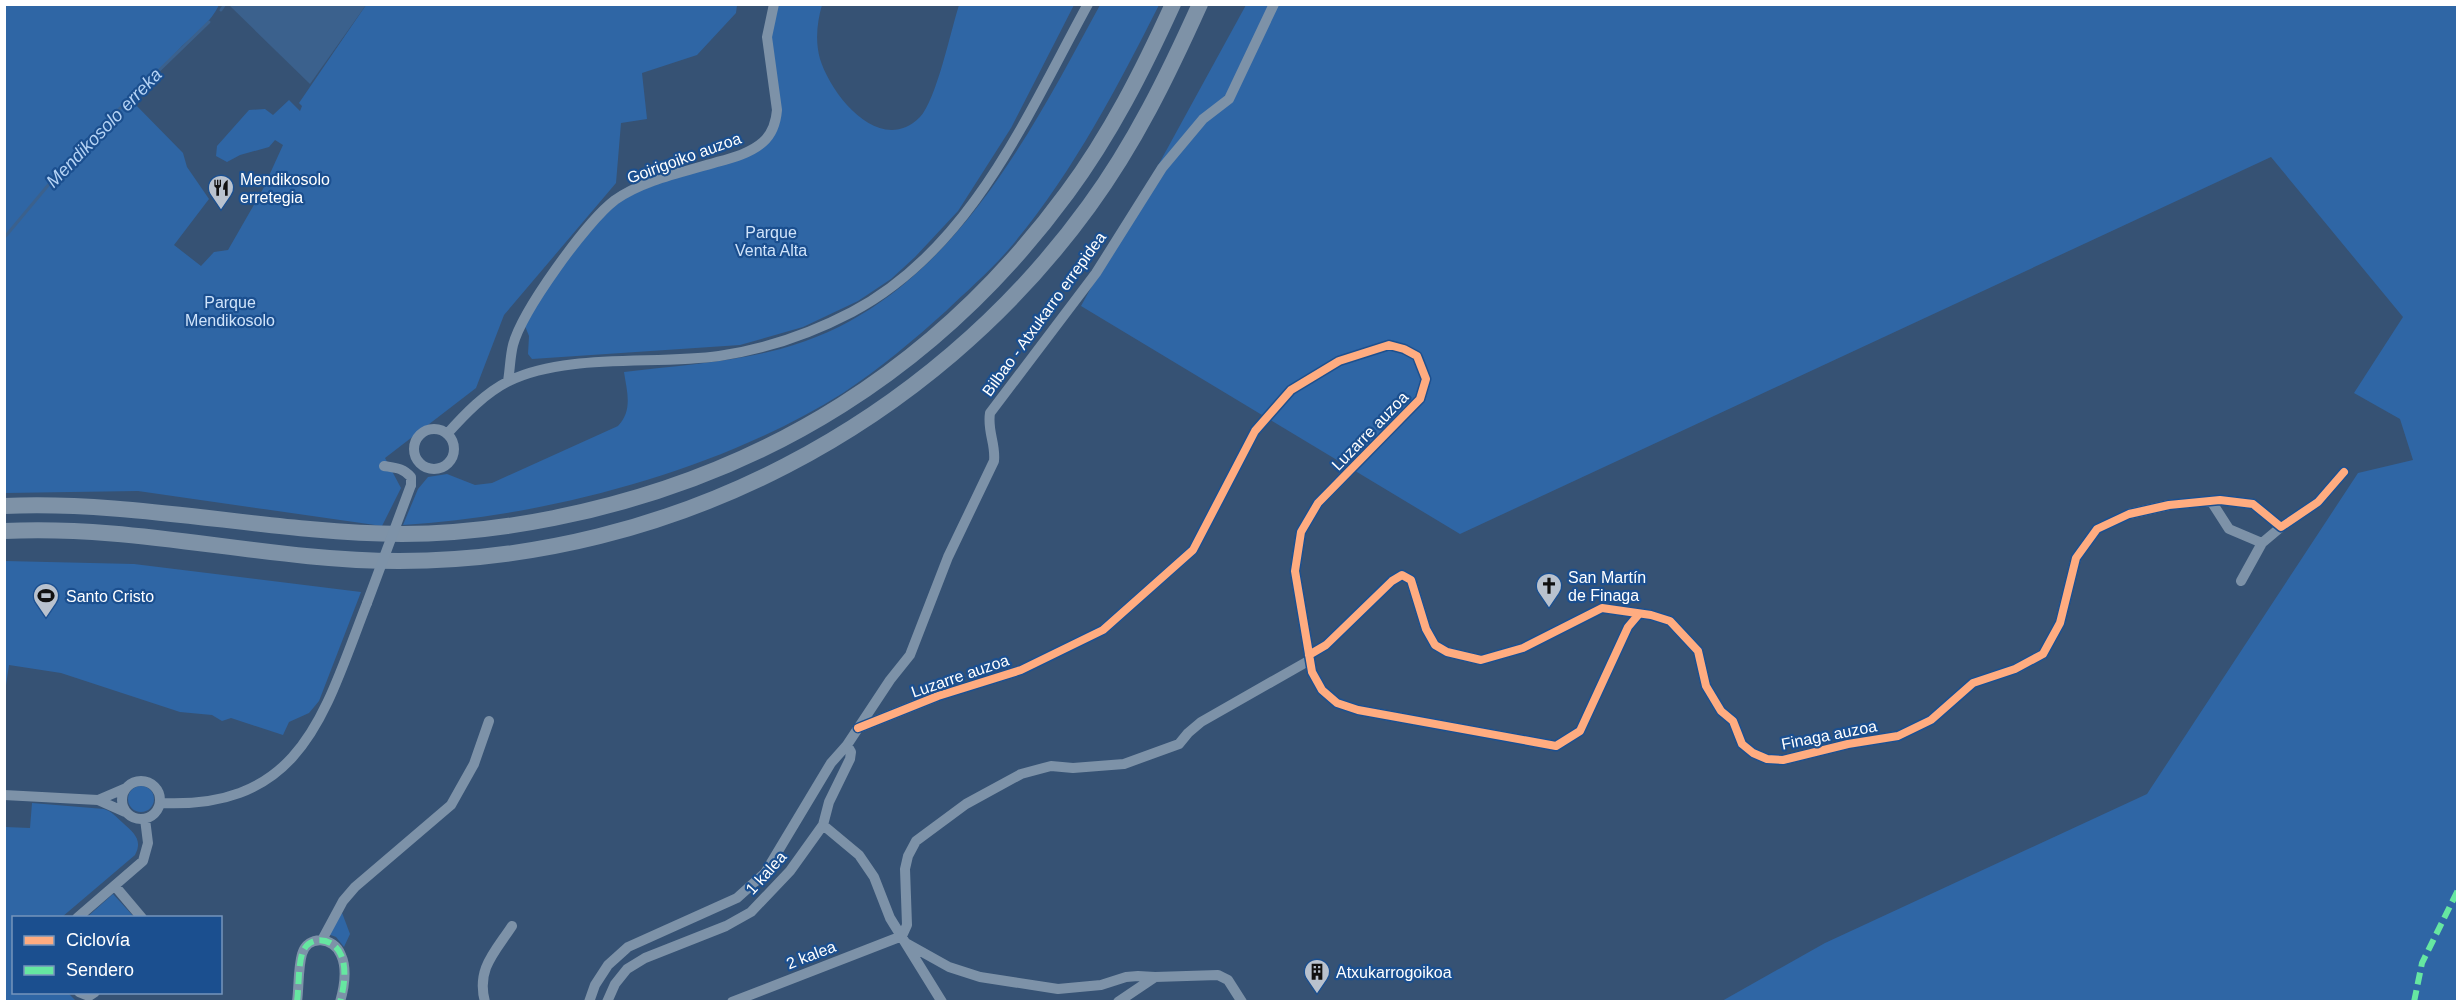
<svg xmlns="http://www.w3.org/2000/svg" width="2462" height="1006" font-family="Helvetica,sans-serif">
  <rect width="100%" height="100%" fill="#365274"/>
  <path fill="#2f66a5" d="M 4,5 L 219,5 C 211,22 196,33 182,46 C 165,64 150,83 131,100 L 183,153 L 187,167 L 209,199 L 174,245 L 201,266 L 214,252 L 228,250 L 263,189 L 283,145 L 275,140 L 269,147 L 240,155 L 227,162 L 216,156 L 217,146 L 249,110 L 265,109 L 273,115 L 289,100 L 300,111 L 302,106 L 299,103 L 366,5 L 737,5 L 736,13 L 697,55 L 642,73 L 647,119 L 621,123 L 616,183 L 504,315 L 476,388 L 385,458 L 401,488 L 382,526 L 138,491 L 5,493 Z
    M 775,5 L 822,5 C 817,22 815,41 820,59 C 831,95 880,157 920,117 C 936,101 951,30 959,5 L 1074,5 L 1011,128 L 958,211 L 915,257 L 891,279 L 858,301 L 803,327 L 740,345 L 532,359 L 528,354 L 529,336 L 523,321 L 533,302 L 615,200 L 756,147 L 776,121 L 767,37 Z
    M 1100,5 L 1159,5 C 1116,90 1071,176 1009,249 C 990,271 967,291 946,311 C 914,340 879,369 843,393 C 719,471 548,516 403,525 L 418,489 L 428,477 L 447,474 L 475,485 L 492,483 L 618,426 C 633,410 627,392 624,372 C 672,366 721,363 768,352 C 939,314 1024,145 1100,5 Z
    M 1246,5 L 2457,5 L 2457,1001 L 1722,1001 L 1825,943 L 2147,794 L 2358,473 L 2413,460 L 2400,419 L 2354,393 L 2403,317 L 2271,157 L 1460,534 L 1081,306 Z
    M 5,561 L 134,564 L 361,592 L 319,701 L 309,713 L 289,722 L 283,735 L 231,718 L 222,721 L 212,715 L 180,712 L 61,673 L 9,665 L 5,692 Z
    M128 799a13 13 0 1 1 26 0a13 13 0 1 1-26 0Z
    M 32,803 L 104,809 C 113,812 116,817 123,823 C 134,833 143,840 135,855 L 62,917 L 14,918 L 14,992 L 68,993 L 76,1001 L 5,1001 L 5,827 L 30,828 Z
    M 113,894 L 135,918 L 86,918 Z
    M 341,910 L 350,934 L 344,947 L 336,937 L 328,934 Z"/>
  <path fill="#3b618d" d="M 229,5 L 366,5 L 310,84 Z"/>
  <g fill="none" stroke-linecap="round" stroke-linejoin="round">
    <path stroke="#3b618d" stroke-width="3" d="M 221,10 L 225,4
      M 4,238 L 81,146 L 209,22"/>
    <path stroke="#7d92a8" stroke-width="10" d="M 508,381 C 510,370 510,357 513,345 C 522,311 586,222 615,200 C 643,180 684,172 717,162 C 732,158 751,153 763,142 C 772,134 776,122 777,110 L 767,37 L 774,4
      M414 449a20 20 0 1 1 40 0a20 20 0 1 1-40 0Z
      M 447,434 C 465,414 485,393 509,381 C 566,353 655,365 719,356 C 766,349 810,334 852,312 C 971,249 1026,117 1088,4
      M 384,466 C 396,468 403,468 411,477 L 411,485
      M 2211,501 L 2229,529 L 2262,543
      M 2241,581 L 2262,543 L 2281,527
      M 1309,655 L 1326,645 L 1392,581 L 1402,575 L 1411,580 L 1426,629 L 1435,645 L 1447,652 L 1481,660 L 1523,648 L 1602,608 L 1651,615 L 1670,621 L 1698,651 L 1706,686 L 1721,711 L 1733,721 L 1742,744 L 1753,753 L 1767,759 L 1783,760 L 1848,744 L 1898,736 L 1931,720 L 1973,683 L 2015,669 L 2043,654 L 2060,623 L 2076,558 L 2097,529 L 2129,514 L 2169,505 L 2220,500 L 2253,504 L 2281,527 L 2318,502 L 2344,472
      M 858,728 L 938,696 L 1021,670 L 1103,630 L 1193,550 L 1255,431 L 1291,390 L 1339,361 L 1389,345 L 1404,349 L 1417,356 L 1426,379 L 1420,399 L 1318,503 L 1301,532 L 1295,571 L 1312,672 L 1322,690 L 1337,703 L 1358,710 L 1556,746 L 1580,731 L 1628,627 L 1639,614
      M122 800a19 19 0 1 1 38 0a19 19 0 1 1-38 0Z
      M 4,795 L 98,800 L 125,812
      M 98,800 L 126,788
      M 160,803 C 303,810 324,713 367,603
      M 823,825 L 829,802 L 850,759 L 851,752 L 847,745
      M 115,886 L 142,918
      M 77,918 L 143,861 L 148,843 L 145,819
      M 902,936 L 907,925 L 905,869 L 908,856 L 916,841 L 966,804 L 1021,774 L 1051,766 L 1073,768 L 1124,764 L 1179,744 L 1188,733 L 1201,722 L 1310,660
      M 322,940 L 343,901 L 355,887 L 451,805 L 474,764 L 489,721
      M 906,943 L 949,967 L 980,977 L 1058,989 L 1101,985 L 1126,977 L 1138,976 L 1155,977 L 1218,975 L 1228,980 L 1242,1002
      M 79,992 L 89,996 L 95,992
      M 297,1002 C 299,987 298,968 302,954 C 308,934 334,937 341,955 C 347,968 344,988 340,1002
      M 485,1002 C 476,969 495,952 512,926
      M 589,1002 L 595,985 L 608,965 L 628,947 L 737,898 L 765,873 L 831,763 L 847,745 L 890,680 L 910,655 L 948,557 L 994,461 C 996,444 987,431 990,413 L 1096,273 L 1162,168 L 1203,119 L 1229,99 L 1274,4
      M 607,1002 L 615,984 L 627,969 L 645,958 L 726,926 L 751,912 L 790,871 L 823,825 L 859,855 L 874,877 L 890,918 L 942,1002
      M 732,1002 L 902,936
      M 1118,1002 L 1155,977"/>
    <path stroke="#7e92a7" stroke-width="16" d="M 4,506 C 138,500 269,533 402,534 C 453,534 504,528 554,518 C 765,476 939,367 1067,193 C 1110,135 1143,70 1173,4
      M 4,531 C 137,524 267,561 399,561 C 670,561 930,425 1089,206 C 1135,143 1168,75 1200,4"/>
    <path stroke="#7d92a8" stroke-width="10" d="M 367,603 L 411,485"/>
    <path stroke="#66e7a1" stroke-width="6" stroke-dasharray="12 6" stroke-linecap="butt" d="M 297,1002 C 299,987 298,968 302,954 C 308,934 334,937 341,955 C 347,968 344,988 340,1002
      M 2414,1002 L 2422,963 L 2458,890"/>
    <defs>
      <path id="cycleway" d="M 1309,655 L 1326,645 L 1392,581 L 1402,575 L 1411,580 L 1426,629 L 1435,645 L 1447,652 L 1481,660 L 1523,648 L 1602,608 L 1651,615 L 1670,621 L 1698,651 L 1706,686 L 1721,711 L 1733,721 L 1742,744 L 1753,753 L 1767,759 L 1783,760 L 1848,744 L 1898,736 L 1931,720 L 1973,683 L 2015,669 L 2043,654 L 2060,623 L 2076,558 L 2097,529 L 2129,514 L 2169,505 L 2220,500 L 2253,504 L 2281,527 L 2318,502 L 2344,472
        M 858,728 L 938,696 L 1021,670 L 1103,630 L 1193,550 L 1255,431 L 1291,390 L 1339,361 L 1389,345 L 1404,349 L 1417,356 L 1426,379 L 1420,399 L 1318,503 L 1301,532 L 1295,571 L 1312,672 L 1322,690 L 1337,703 L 1358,710 L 1556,746 L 1580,731 L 1628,627 L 1639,614"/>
    </defs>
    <use href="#cycleway" stroke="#1b4f8f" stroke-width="11"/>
    <use href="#cycleway" stroke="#ffac80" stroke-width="8"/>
  </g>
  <defs>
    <symbol id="restaurant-pin" viewBox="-11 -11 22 30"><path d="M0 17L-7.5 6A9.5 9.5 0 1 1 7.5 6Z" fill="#b9c2ce" stroke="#1b4f8f"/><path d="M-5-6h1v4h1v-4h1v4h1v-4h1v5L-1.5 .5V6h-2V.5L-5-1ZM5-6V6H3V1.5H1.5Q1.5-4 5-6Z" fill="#111"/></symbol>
    <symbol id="church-pin" viewBox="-11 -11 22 30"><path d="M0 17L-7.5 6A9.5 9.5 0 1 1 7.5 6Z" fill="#b9c2ce" stroke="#1b4f8f"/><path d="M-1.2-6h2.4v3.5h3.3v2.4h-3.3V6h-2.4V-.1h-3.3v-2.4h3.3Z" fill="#111"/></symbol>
    <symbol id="stadium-pin" viewBox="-11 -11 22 30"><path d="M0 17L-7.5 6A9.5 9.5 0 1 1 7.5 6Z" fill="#b9c2ce" stroke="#1b4f8f"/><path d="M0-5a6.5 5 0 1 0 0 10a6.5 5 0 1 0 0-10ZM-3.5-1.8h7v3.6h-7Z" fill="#111"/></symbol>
    <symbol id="building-pin" viewBox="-11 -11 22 30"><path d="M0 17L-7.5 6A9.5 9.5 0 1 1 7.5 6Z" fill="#b9c2ce" stroke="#1b4f8f"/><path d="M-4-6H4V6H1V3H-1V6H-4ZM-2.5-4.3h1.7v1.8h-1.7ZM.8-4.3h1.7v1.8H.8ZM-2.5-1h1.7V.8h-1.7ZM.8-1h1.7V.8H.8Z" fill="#111"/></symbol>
  </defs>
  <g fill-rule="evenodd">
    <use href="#restaurant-pin" x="206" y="173" width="30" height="40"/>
    <use href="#church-pin" x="1534" y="571" width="30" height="40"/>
    <use href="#stadium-pin" x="31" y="581" width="30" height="40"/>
    <use href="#building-pin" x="1302" y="957" width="30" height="40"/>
  </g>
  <g text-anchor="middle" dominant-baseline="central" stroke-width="4.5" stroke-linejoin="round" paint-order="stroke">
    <g font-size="16" fill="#fff" stroke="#1b4f8f">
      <text transform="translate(684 158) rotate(-20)">Goirigoiko auzoa</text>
      <text transform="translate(1044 314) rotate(-54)">Bilbao - Atxukarro errepidea</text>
      <text transform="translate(1370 431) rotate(-46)">Luzarre auzoa</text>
      <text transform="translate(960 676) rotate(-19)">Luzarre auzoa</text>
      <text transform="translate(1829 735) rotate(-11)">Finaga auzoa</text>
      <text transform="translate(766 873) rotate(-48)">1 kalea</text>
      <text transform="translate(811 955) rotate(-21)">2 kalea</text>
    </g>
    <g font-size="16" fill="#fff" stroke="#1b4f8f" text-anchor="start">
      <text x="240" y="179">Mendikosolo<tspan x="240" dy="18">erretegia</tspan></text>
      <text x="1568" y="577">San Martín<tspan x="1568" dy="18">de Finaga</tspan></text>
      <text x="66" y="596">Santo Cristo</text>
      <text x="1336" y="972">Atxukarrogoikoa</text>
    </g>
    <g font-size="16" fill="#cfe3fa" stroke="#1b4f8f">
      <text x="771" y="232">Parque<tspan x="771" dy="18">Venta Alta</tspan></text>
      <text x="230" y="302">Parque<tspan x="230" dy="18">Mendikosolo</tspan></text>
    </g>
    <g font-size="18" font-style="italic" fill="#b5d3f5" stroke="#1b4f8f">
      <text transform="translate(104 128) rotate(-46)">Mendikosolo erreka</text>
    </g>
  </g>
  <rect width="2462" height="1006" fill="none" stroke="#ffffff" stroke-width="12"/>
  <rect x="12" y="916" width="210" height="78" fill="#1b4f8f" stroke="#7695bc" stroke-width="1.5"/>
  <rect x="24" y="936" width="30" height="9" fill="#ffac80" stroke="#7695bc" stroke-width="1.5"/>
  <text x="66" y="946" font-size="18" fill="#ffffff">Ciclovía</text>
  <rect x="24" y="966" width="30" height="9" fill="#66e7a1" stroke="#7695bc" stroke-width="1.5"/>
  <text x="66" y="976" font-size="18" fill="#ffffff">Sendero</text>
</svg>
